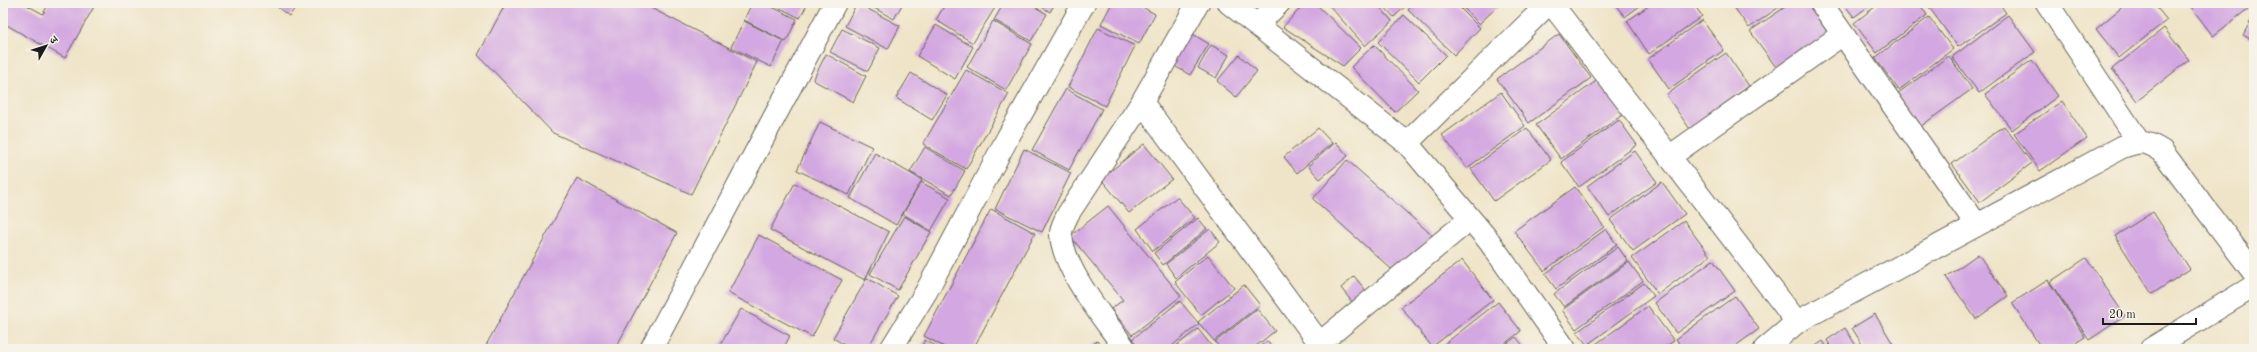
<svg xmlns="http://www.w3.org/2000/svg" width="2257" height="352" font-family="'Old Standard TT','Noto Serif Devanagari',serif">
  <rect width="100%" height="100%" fill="#f7f3e8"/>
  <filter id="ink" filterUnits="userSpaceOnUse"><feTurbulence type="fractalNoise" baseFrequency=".025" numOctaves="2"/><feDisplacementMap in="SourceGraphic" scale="8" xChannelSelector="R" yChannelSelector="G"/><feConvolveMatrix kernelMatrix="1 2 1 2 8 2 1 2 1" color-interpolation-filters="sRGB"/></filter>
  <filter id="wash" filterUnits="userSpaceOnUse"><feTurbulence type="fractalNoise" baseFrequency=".012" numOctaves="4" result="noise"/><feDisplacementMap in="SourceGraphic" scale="16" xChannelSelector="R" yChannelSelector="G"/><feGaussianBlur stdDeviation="0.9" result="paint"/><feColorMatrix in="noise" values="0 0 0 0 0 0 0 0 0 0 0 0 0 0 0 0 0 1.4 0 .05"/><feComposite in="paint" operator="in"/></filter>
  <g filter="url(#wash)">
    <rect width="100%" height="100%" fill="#efe4c7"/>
    <g id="blocks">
      <path fill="#d3a7e1" d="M 5,3 L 23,3 L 43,14 L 49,3 L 96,3 L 65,58 L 3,23 L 3,7 Z
        M 272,3 L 299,3 L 289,16 Z
        M 506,3 L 641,3 L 757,62 L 691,194 L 553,133 L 478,55 Z
        M 752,3 L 764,3 L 797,19 L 786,42 L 744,20 Z
        M 770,3 L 808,3 L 800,18 Z
        M 857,3 L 900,26 L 888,49 L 845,26 Z
        M 865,3 L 903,3 L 894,19 Z
        M 946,3 L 998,3 L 973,43 L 936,20 Z
        M 1004,3 L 1028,3 L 1047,14 L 1031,41 L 994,20 Z
        M 1035,3 L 1055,3 L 1050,12 Z
        M 1112,3 L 1135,3 L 1155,14 L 1139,44 L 1101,24 Z
        M 1305,3 L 1315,3 L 1361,48 L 1343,66 L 1283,27 Z
        M 1327,3 L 1376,3 L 1392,21 L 1365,46 Z
        M 1381,3 L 1409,3 L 1394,17 Z
        M 1415,3 L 1455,3 L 1480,28 L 1454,55 L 1408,10 Z
        M 1459,3 L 1501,3 L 1479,24 Z
        M 1614,3 L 1644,3 L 1625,17 Z
        M 1653,3 L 1693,3 L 1702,16 L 1649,54 L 1627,21 Z
        M 1731,3 L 1785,3 L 1749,28 Z
        M 1791,3 L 1812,3 L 1832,32 L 1778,70 L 1750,31 Z
        M 1843,3 L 1873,3 L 1854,17 Z
        M 1880,3 L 1919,3 L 1927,15 L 1877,53 L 1854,23 Z
        M 1926,3 L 1999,3 L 2006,13 L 1958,47 Z
        M 2127,3 L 2153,3 L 2167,20 L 2119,58 L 2096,29 Z
        M 2188,3 L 2245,3 L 2249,8 L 2213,36 Z
        M 1404,15 L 1446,55 L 1419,82 L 1378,42 Z
        M 2008,15 L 2035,52 L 1979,93 L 1952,57 Z
        M 2254,15 L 2254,41 L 2243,35 Z
        M 1929,17 L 1953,49 L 1899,90 L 1875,58 Z
        M 1702,20 L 1724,50 L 1669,89 L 1648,59 Z
        M 744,21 L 784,41 L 771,67 L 731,47 Z
        M 993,21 L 1032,44 L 1006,90 L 967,67 Z
        M 936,25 L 973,47 L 955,79 L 917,56 Z
        M 1098,28 L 1135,46 L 1105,106 L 1068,87 Z
        M 2164,28 L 2189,60 L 2137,101 L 2112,69 Z
        M 842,29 L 880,48 L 868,71 L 830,52 Z
        M 1186,30 L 1209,44 L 1190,75 L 1166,61 Z
        M 1559,34 L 1591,78 L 1529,123 L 1497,79 Z
        M 1211,45 L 1229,55 L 1216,78 L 1198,68 Z
        M 1374,45 L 1418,90 L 1395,112 L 1351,67 Z
        M 1726,53 L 1749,86 L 1690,129 L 1666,95 Z
        M 826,54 L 866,76 L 853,102 L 813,80 Z
        M 1239,55 L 1257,71 L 1236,97 L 1217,81 Z
        M 1949,56 L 1972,89 L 1917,129 L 1894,96 Z
        M 2032,60 L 2058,96 L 2012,130 L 1985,94 Z
        M 966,70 L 1009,94 L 966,169 L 923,144 Z
        M 911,73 L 947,95 L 932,120 L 896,98 Z
        M 1599,79 L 1625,113 L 1561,159 L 1536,125 Z
        M 1066,89 L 1102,109 L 1069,170 L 1032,150 Z
        M 1501,92 L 1525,126 L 1467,168 L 1442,135 Z
        M 2062,101 L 2087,138 L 2040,171 L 2014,134 Z
        M 1619,120 L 1637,145 L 1579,187 L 1561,162 Z
        M 820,122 L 872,147 L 849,195 L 797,170 Z
        M 2004,126 L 2032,163 L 1980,202 L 1952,164 Z
        M 1318,128 L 1332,143 L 1297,173 L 1284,157 Z
        M 1527,128 L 1551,160 L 1494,201 L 1471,169 Z
        M 1336,142 L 1348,156 L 1320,179 L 1308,166 Z
        M 1144,144 L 1172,179 L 1129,213 L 1101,179 Z
        M 925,147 L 965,171 L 951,195 L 910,172 Z
        M 1024,149 L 1071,173 L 1042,232 L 995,209 Z
        M 1635,151 L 1657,182 L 1609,217 L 1587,186 Z
        M 875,153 L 922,180 L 896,225 L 850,198 Z
        M 1347,160 L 1433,236 L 1398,275 L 1313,199 Z
        M 577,178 L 677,233 L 615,349 L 484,349 Z
        M 921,182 L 950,198 L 931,231 L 903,214 Z
        M 1662,182 L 1685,214 L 1633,251 L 1610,220 Z
        M 795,183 L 889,232 L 865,280 L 770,230 Z
        M 1575,187 L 1604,227 L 1544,271 L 1514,231 Z
        M 1177,197 L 1195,218 L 1153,251 L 1137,229 Z
        M 1108,206 L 1181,296 L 1132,335 L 1111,309 L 1123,300 L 1070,236 Z
        M 991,209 L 1035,233 L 973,349 L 948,349 L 924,336 Z
        M 2153,212 L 2190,269 L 2152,294 L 2115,236 Z
        M 904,216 L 931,232 L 898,290 L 870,274 Z
        M 1198,218 L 1207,229 L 1163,265 L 1154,253 Z
        M 1684,221 L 1710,256 L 1658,294 L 1632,258 Z
        M 1210,229 L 1220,242 L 1176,278 L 1166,264 Z
        M 1606,229 L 1617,245 L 1556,289 L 1545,274 Z
        M 759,235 L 842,280 L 812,337 L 728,293 Z
        M 1618,247 L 1628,261 L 1564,307 L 1554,294 Z
        M 1978,254 L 2008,296 L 1976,319 L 1946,277 Z
        M 1208,255 L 1234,288 L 1201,315 L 1175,282 Z
        M 2086,258 L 2125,316 L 2089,340 L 2050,282 Z
        M 1462,260 L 1493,300 L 1432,347 L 1401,307 Z
        M 1713,260 L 1735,291 L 1676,333 L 1655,303 Z
        M 1629,262 L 1643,281 L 1576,329 L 1562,310 Z
        M 1354,276 L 1367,292 L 1353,303 L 1341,288 Z
        M 867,278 L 898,296 L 867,349 L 852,349 L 833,338 Z
        M 2048,280 L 2085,337 L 2066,349 L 2042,349 L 2012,303 Z
        M 1644,283 L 1654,296 L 1587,345 L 1577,332 Z
        M 1244,285 L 1260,305 L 1214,341 L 1198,322 Z
        M 1735,296 L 1759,329 L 1731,349 L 1683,349 L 1676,339 Z
        M 1180,301 L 1199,324 L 1168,349 L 1138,349 L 1131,340 Z
        M 1498,302 L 1521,331 L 1498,349 L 1438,349 Z
        M 1648,306 L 1674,341 L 1662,349 L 1589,349 Z
        M 741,309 L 790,336 L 783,349 L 718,349 Z
        M 1257,309 L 1275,331 L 1252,349 L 1221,349 L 1215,342 Z
        M 1875,314 L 1896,349 L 1865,349 L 1852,328 Z
        M 1845,328 L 1858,349 L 1832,349 L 1827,340 Z
        M 1198,329 L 1214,349 L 1172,349 Z
        M 1516,337 L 1526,349 L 1500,349 Z
        M 925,340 L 941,349 L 920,349 Z
        M 1097,341 L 1103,349 L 1087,349 Z
        M 1267,341 L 1273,349 L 1257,349 Z
        M 1823,341 L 1828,349 L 1811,349 Z"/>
    </g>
  </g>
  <g filter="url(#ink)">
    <use href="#blocks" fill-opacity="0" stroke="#666258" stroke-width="1"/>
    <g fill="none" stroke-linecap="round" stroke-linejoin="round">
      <defs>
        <path id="minor" d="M 1198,3 L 1142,102 L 1324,349
          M 1229,3 L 1407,143 L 1489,241 L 1565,349
          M 1551,3 L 1797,322 L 1765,349
          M 1821,3 L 1977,225
          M 2047,3 L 2139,142
          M 1257,25 L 1279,3
          M 1407,143 L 1549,3
          M 1669,157 L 1843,34
          M 1797,322 L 2122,147 C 2140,141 2145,140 2162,151 L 2254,273
          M 1320,343 L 1470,219
          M 651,349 L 835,3
          M 891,349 L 926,292 L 1008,137 L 1084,3
          M 1125,349 C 1105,319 1063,270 1061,234 C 1061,227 1065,221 1068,214 L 1142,102
          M 2151,349 L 2254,286"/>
      </defs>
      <use href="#minor" stroke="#666258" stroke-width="24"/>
      <use href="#minor" stroke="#fff" stroke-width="22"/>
    </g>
  </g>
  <rect width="2257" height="352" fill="none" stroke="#f7f3e8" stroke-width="16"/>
  <g transform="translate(46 46) rotate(51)" stroke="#f7f3e8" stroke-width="3" paint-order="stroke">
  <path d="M0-3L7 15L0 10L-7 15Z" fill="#1c1c1c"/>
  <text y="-6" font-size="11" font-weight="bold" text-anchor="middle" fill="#1c1c1c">उ</text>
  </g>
  <path d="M2103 318v6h93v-6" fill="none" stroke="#1c1c1c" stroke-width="2"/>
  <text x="2109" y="318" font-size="12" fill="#1c1c1c" stroke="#f7f3e8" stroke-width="3" paint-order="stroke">20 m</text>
</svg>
